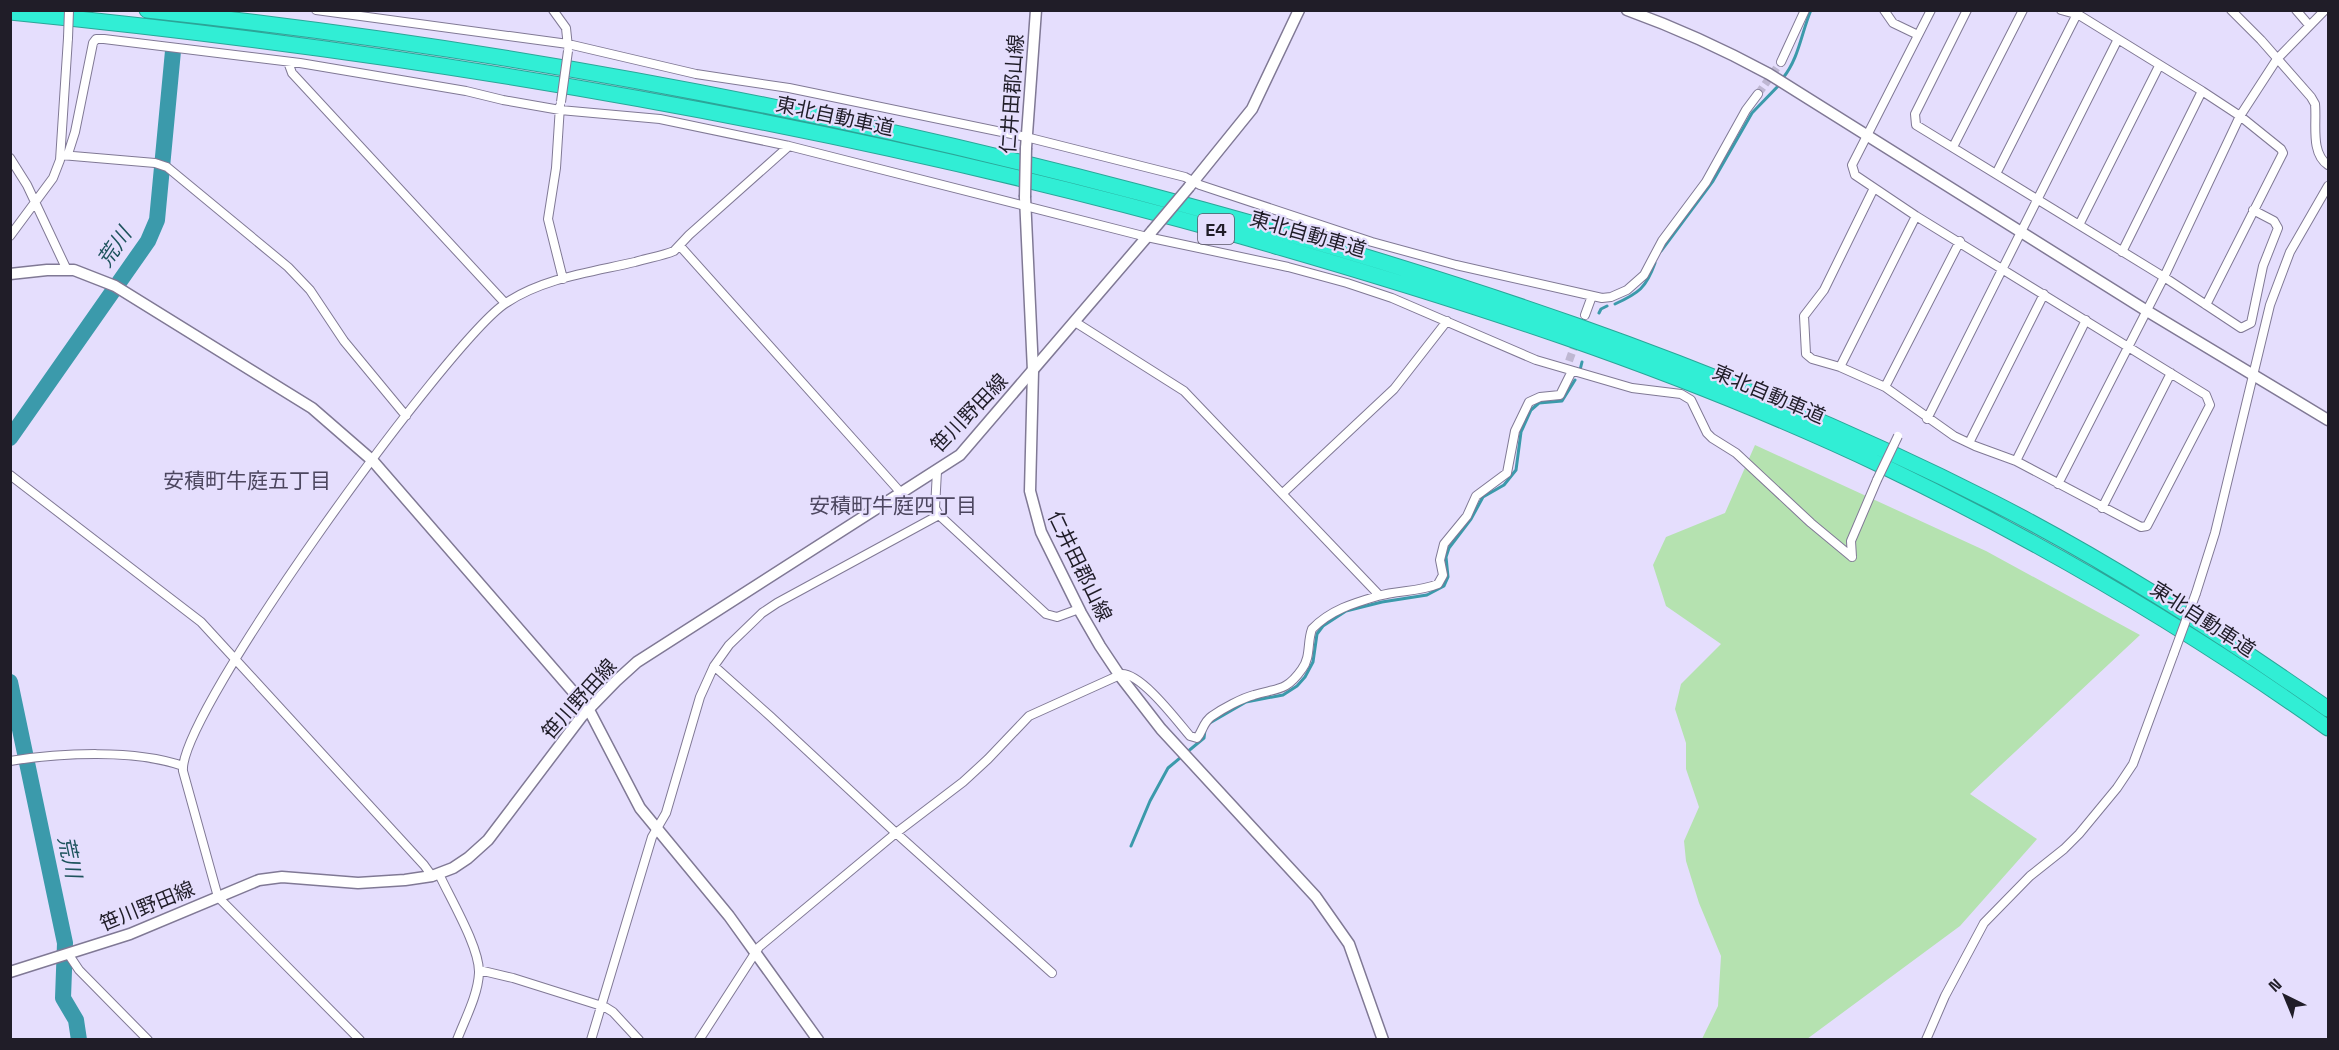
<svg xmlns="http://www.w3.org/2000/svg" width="2339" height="1050" font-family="'Space Grotesk','Noto Sans JP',sans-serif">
  <rect width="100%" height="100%" fill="#e5defd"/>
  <path fill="#b5e2b0" d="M 1755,445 L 1986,551 L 2140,635 L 1970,794 L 2037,839 L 1960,926 L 1807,1039 L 1702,1039 L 1718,1006 L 1721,956 L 1699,903 L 1686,861 L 1684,841 L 1699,807 L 1686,769 L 1686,743 L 1675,709 L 1681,684 L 1721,644 L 1666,606 L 1653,565 L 1666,537 L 1725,513 Z"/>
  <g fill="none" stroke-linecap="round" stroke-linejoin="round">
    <path stroke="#3b9aab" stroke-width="3" d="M 1783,78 C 1799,58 1801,34 1811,10
      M 1661,251 L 1713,181 L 1752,113 L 1780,84
      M 1615,304 C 1639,293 1646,288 1655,263
      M 1599,313 L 1601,309 L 1607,306
      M 1580,370 L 1582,362
      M 1208,724 L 1246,702 L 1283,695 L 1297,686 L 1305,677 L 1313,662 L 1317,634 L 1323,626 L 1346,611 L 1382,602 L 1427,595 L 1444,586 L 1448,577 L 1446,557 L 1449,548 L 1471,519 L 1483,497 L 1504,485 L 1516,470 L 1521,432 L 1531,410 L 1539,403 L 1562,401 L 1575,380
      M 1131,846 L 1150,801 L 1168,768 L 1204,738 L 1205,730"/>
    <path stroke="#3b9aab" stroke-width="16" d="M 10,438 L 148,241 L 157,220 L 173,51
      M 10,682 L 65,943 L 63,998 L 76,1020 L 79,1040"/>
    <path stroke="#beb7d2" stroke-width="8" stroke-dasharray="8 4" stroke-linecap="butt" d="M 1758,94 L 1781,62
      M 1569,361 L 1577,339"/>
    <defs>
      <path id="minor" d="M 316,10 L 568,44 L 696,74 L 789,88 L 1026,137 L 1185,177 L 1200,185 L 1372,242 L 1456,265 L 1602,298 L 1611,297 L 1627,290 L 1644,275 L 1662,241 L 1706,182 L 1746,110 L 1758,94
        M 553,10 L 566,28 L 568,47
        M 1884,10 L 1893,23 L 1918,35
        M 1967,10 L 1915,114 L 1916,125 L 2164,277 L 2241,328 L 2251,323 L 2263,266 L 2278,228 L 2274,221 L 2253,210
        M 2061,10 L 2079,15 L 2202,91 L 2240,116 L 2281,149 L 2283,153 L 2206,305
        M 2231,10 L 2261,40 L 2311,97 L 2315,104 C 2317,123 2310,153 2328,165
        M 2296,10 L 2309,25
        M 288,62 L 292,73 L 505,303
        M 1781,62 L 1805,10
        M 560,106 L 556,168 L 548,219 L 563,279
        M 1953,147 L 2023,10
        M 68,154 L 75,132 L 93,43 L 96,39 L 104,39 L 300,63 L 466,91 L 503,100 L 560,110 L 660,119 L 789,146 L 1147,237 L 1288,267 L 1347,283 L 1392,298 L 1536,360 L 1632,388 L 1681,394 L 1691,400 L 1707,433 L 1712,438 L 1736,453 L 1811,523 L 1852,557
        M 61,155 L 155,163 L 167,167 L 288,267 L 310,290 L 344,341 L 406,416
        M 10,158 L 27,185 L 67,270
        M 1998,170 L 2077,14
        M 1874,188 L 1824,290 L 1804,316 L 1806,354 L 1812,359 L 1840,367 L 1885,387 L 1954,436 L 1975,446 L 2016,461 L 2141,527 L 2147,526 L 2210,405 L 2206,395 L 1916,216 L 1855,175 L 1852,165 L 1931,10
        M 2079,225 L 2159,66
        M 10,236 L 53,178 L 60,160 L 68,38
        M 680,246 L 902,494
        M 2122,252 L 2202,91
        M 1585,315 L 1592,296
        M 1075,322 L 1184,391 L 1379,595
        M 1840,367 L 1916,216
        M 1885,387 L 1960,241
        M 1927,419 L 2118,39
        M 1969,443 L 2044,294
        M 2016,461 L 2086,320
        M 937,471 L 935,508 L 939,515 L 1046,614 L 1057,617 L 1079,609
        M 10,475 L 201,622 L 424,865 L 432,876
        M 2058,484 L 2164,277 L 2240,116 L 2277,59 L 2325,10
        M 1283,493 L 1394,389 L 1447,321
        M 2102,508 L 2171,373
        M 1852,557 L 1851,541 L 1877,480
        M 2196,593 L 2215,533 L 2270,305 L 2290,252 L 2328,186
        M 714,666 L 770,716 L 896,833 L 1052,973
        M 10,761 C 60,753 135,749 183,766
        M 439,874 C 450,898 480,948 479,973 C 478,995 465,1019 457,1040
        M 69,955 L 79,970 L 148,1040
        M 479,970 L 513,978 L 605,1007 L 613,1012 L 639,1040
        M 360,1040 L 218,897 L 183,771 C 178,714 450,339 506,303 C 543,278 592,272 635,262 C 648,258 662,256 674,251 L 689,235 L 789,146
        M 591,1040 L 652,837 L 666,813 L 700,697 L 714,666 L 729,645 L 762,613 L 777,603 L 939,515
        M 699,1040 L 759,947 L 896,833 L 963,782 L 988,759 L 1029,716 L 1122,674 C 1142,674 1177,721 1190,736 L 1197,738 C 1203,731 1203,722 1212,716 C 1222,709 1242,698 1254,695 C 1277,688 1286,692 1302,669 C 1311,657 1307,642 1312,629 C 1330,610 1354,603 1378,596 C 1398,590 1419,592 1438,584 L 1443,575 L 1440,560 L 1444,544 L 1467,516 L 1476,496 L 1507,473 L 1515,431 L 1529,402 L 1540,397 L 1560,395 L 1572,371
        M 1926,1040 L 1945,996 L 1984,923 L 2030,876 L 2064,849 L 2079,834 L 2117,788 L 2133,764 L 2174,653"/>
      <path id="tertiary" d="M 1627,10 C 1677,28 1723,49 1769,74 L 2147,311 L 2328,420
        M 1189,187 L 1252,109 L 1299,10
        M 10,274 L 47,270 L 74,270 L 115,286 L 312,408 L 373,461 L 589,710 L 640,808 L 729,916 L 818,1040
        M 10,972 L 130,934 L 259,880 L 282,877 L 358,883 L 405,880 L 432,876 L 453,868 L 468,858 L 488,840 L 582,716 L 616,681 L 637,662 L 960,455 L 1152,231"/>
      <path id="secondary" d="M 1026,148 L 1036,10
        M 1025,197 L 1033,371 L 1030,491 L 1041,532 L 1081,613 L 1100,646 L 1120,676 L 1161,729 L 1316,897 L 1349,944 L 1383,1040"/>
      <path id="motorway" d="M 147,10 C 482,46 816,107 1141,193 C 1434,271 1722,365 1992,502 C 2110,562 2221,634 2328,709
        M 10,12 C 424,53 834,122 1234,234 C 1455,297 1675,367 1883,466 C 2039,541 2187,628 2328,728"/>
    </defs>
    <use href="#minor" stroke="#807995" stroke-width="10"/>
    <use href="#tertiary" stroke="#807995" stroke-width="13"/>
    <use href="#secondary" stroke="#807995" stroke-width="13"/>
    <use href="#motorway" stroke="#2ba598" stroke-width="17"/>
    <use href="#minor" stroke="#fff" stroke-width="8"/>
    <use href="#tertiary" stroke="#fff" stroke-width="10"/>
    <use href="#secondary" stroke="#fff" stroke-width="10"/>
    <use href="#motorway" stroke="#31eed5" stroke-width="15"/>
    <defs>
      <path id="minor-bridge" d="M 68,38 L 69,10
        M 561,102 L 568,51
        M 1877,480 L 1898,436
        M 2174,653 L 2196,593"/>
      <path id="tertiary-bridge" d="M 1152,231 L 1189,187"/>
      <path id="secondary-bridge" d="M 1025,197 L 1026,148"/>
    </defs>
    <use href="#minor-bridge" stroke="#807995" stroke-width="10" stroke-linecap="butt"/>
    <use href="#tertiary-bridge" stroke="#807995" stroke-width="13" stroke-linecap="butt"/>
    <use href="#secondary-bridge" stroke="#807995" stroke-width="13" stroke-linecap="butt"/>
    <use href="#minor-bridge" stroke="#fff" stroke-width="8"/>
    <use href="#tertiary-bridge" stroke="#fff" stroke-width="10"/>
    <use href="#secondary-bridge" stroke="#fff" stroke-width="10"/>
  </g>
  <g text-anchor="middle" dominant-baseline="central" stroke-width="4.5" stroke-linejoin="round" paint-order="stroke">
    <rect fill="#e5defd" stroke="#5b5768" stroke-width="1.5" x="1198" y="214" width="36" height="30" rx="4.5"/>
    <g font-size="18" font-weight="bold" fill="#201d28">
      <text x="1216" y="229">E4</text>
    </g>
    <g font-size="20" fill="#201d28" stroke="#e5defd">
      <text transform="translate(1012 94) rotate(-86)">仁井田郡山線</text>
      <text transform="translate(835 116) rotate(12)">東北自動車道</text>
      <text transform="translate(1308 234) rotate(16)">東北自動車道</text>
      <text transform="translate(1769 394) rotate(23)">東北自動車道</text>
      <text transform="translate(969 413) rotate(-46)">笹川野田線</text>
      <text transform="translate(1080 566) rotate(64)">仁井田郡山線</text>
      <text transform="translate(2203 619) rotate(33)">東北自動車道</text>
      <text transform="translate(579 699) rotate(-48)">笹川野田線</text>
      <text transform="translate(147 906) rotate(-22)">笹川野田線</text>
    </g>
    <g font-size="21" font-style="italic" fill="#1e535d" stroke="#e5defd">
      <text transform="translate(114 247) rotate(-56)">荒川</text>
      <text transform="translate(70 857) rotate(78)">荒川</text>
    </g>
    <g font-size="21" fill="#4c465f" stroke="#e5defd">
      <text x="247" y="480">安積町牛庭五丁目</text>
      <text x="893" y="505">安積町牛庭四丁目</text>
    </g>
  </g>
  <rect width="2339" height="1050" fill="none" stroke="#201d28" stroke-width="24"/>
  <g transform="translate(2285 996) rotate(317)" stroke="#e5defd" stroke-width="4.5" paint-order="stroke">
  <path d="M0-4.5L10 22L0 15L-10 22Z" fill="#201d28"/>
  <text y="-9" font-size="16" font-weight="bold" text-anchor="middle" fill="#201d28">N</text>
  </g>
</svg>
